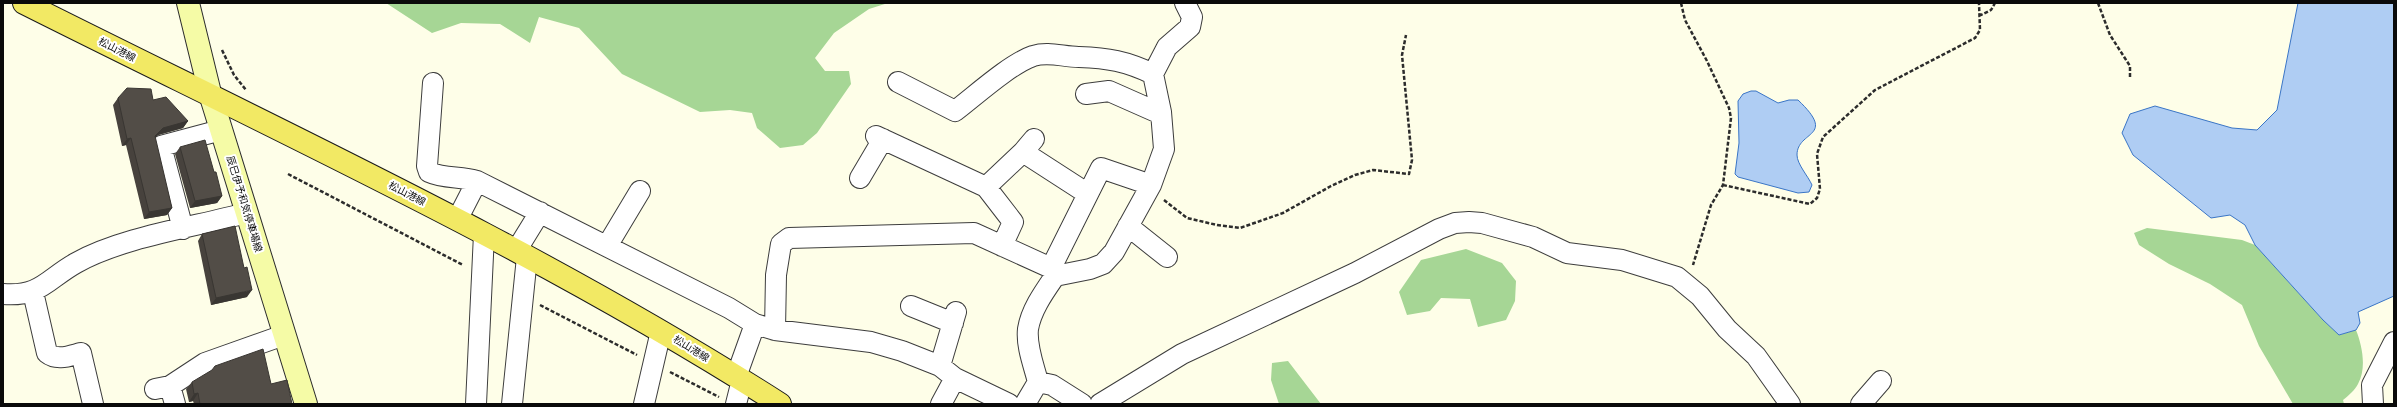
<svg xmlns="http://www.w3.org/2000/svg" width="2397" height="407" font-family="Bitter,'Noto Sans JP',serif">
  <rect width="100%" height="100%" fill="#fefee8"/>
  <path fill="#a6d695" d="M 386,3 L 888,3 L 869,9 L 834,33 L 815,58 L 825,71 L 849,71 L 851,84 L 817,133 L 803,145 L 780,148 L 757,128 L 752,113 L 730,110 L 700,112 L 622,74 L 579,28 L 539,17 L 530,43 L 500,24 L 461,23 L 432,33 Z
    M 2147,228 L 2242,240 L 2255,245 L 2323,320 L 2339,335 L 2356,330 C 2362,345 2367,368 2358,384 C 2355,390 2348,396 2343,400 L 2344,404 L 2293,404 L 2259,346 L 2242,305 L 2210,284 L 2169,264 L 2139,245 L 2134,233 Z
    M 1466,249 L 1502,263 L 1516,281 L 1515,301 L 1506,320 L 1478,327 L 1470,299 L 1441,298 L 1430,311 L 1407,315 L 1399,292 L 1421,260 Z
    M 1288,361 L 1321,404 L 1279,404 L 1271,380 L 1272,363 Z"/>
  <path fill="#afcdf3" stroke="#3a75c6" d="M 2298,3 L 2394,3 L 2394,296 L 2358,312 L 2360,323 L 2356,330 L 2339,335 L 2323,320 L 2255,245 L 2245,225 L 2230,215 L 2211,218 L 2133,155 L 2122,133 L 2130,114 L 2155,106 L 2232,128 L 2257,130 L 2277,110 Z
    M 1751,91 L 1756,91 L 1778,103 L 1789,100 L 1798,100 C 1838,138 1797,130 1797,155 C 1797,164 1808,176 1812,185 L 1809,192 L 1798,193 L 1738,177 L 1735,174 L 1739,143 L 1738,101 L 1743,94 Z"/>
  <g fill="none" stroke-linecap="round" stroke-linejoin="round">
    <defs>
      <path id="street" d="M 898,82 L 955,111 C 976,95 1010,64 1033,56 C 1049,51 1063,57 1079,57 C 1108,58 1126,61 1153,74
        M 433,83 L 427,166 L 429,172 C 444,179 461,176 477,181 L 729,308 L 755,324 L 775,330 L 871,342 L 902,351 L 940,366 L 955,378 L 1009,404
        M 1086,94 L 1109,91 L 1161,114
        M 876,136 L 986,187 L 1013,222 L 1002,246
        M 1023,152 L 1088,194
        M 860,178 L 883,139
        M 986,187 L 1023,152 L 1034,139
        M 457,220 L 477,181
        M 1128,226 L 1167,257
        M 183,229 L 161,146 L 221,130
        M 607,246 L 640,191
        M 516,251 L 540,212
        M 1051,268 L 1101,168 L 1151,185
        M 33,292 L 47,353 C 57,361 69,356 81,353 L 93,404
        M 3,294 C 41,297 47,279 76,263 C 122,237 195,227 246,213
        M 911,306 L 953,323
        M 775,330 L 776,275 L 781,244 L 789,238 L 974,233 L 1051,268 L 1055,276
        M 940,366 L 956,312
        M 736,377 L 755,324
        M 1038,382 L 1052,385 L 1082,404
        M 170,386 L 175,404
        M 155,389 L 170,386 L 205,363 L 284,335
        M 476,404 L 484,234
        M 512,404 L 527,257
        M 644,404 L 661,331
        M 736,404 L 742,380
        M 941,404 L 955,378
        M 1025,404 L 1038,382 C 1034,366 1026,346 1028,329 C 1031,310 1044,292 1055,276 L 1090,269 L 1103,264 L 1114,252 L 1151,185 L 1164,149 L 1161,112 L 1153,74 L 1167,47 L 1190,27 L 1192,17 L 1185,3
        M 1100,404 L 1182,354 L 1355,273 L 1439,229 L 1455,223 L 1469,222 L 1482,223 L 1533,237 L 1567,253 L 1622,260 L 1677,277 L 1700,296 L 1727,329 L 1756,356 L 1790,404
        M 1861,404 L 1881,381
        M 2373,404 L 2372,385 L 2394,342"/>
      <path id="secondary" d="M 188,3 L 211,97 L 306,404"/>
      <path id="primary" d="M 24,3 C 279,131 539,250 780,404"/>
    </defs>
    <use href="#street" stroke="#3d3d3d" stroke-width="22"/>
    <use href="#secondary" stroke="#2c2c2c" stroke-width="24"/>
    <use href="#primary" stroke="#1b1b1b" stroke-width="24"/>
    <path stroke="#2c2c2c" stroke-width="2.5" stroke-dasharray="4 2" stroke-linecap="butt" d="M 1681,3 L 1685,20 L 1707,61 L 1729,108 L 1731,118 L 1723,185 L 1711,205 L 1693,265
      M 2098,3 L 2110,35 L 2130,66 L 2130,79
      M 1979,16 L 1991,10 L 1995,3
      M 222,50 L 234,75 L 246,90
      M 288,174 L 463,265
      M 1723,185 L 1810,204 L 1817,198 L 1820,189 L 1817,154 L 1823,137 L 1875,90 L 1975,38 L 1980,30 L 1979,3
      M 1164,200 L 1187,218 L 1217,225 L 1240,228 L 1283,213 L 1331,186 L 1355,175 L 1373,170 L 1409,174 L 1412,160 L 1402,55 L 1406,35
      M 540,305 L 637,355
      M 670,372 L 719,397"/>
    <use href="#street" stroke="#fff" stroke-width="20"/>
    <use href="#secondary" stroke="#f5fba6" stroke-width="22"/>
    <use href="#primary" stroke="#f2e964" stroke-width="22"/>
  </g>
  <path fill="#47423d" d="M 118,98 L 153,100 L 188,121 L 183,128 L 158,135 L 155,138 L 172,208 L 167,215 L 144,219 L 126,145 L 122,146 L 113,105 Z
    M 180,147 L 222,196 L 217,203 L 190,208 L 175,154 Z
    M 202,234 L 247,297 L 211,305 L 198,241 Z
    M 192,382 L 271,384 L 292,404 L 194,404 L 193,401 L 189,402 L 186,389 Z"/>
  <path fill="#393632" d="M 188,121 L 183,128 L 158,135 L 150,143 L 155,136 L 163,128 Z
    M 131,138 L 126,145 L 122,146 L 127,139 Z
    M 222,196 L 217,203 L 190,208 L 195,201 Z
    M 172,208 L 167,215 L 144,219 L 149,212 Z
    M 252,290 L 247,297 L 211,305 L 216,298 Z
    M 198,393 L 193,401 L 189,402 L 194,394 Z"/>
  <path fill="#524d47" stroke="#393632" d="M 127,88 L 151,89 L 153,100 L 166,97 L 188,121 L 163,128 L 155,136 L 172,208 L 149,212 L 131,138 L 127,139 L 118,98 Z
    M 205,140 L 214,172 L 216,172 L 222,196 L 195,201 L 180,147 Z
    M 235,226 L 244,268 L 247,267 L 252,290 L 216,298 L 202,234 Z
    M 263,349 L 271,384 L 287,380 L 292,404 L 200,404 L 198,393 L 194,394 L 192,382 L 212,370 L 215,366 Z"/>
  <g text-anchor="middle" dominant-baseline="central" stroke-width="4" stroke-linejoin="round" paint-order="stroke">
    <g font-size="10" fill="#0a0a0a" stroke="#fff">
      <text transform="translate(117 50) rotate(27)">松山港線</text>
      <text transform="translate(407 194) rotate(27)">松山港線</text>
      <text transform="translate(244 204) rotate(73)">辰巳伊予和気停車場線</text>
      <text transform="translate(691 349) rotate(32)">松山港線</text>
    </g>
  </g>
  <rect width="2397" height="407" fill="none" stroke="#0a0a0a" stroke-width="8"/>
</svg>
